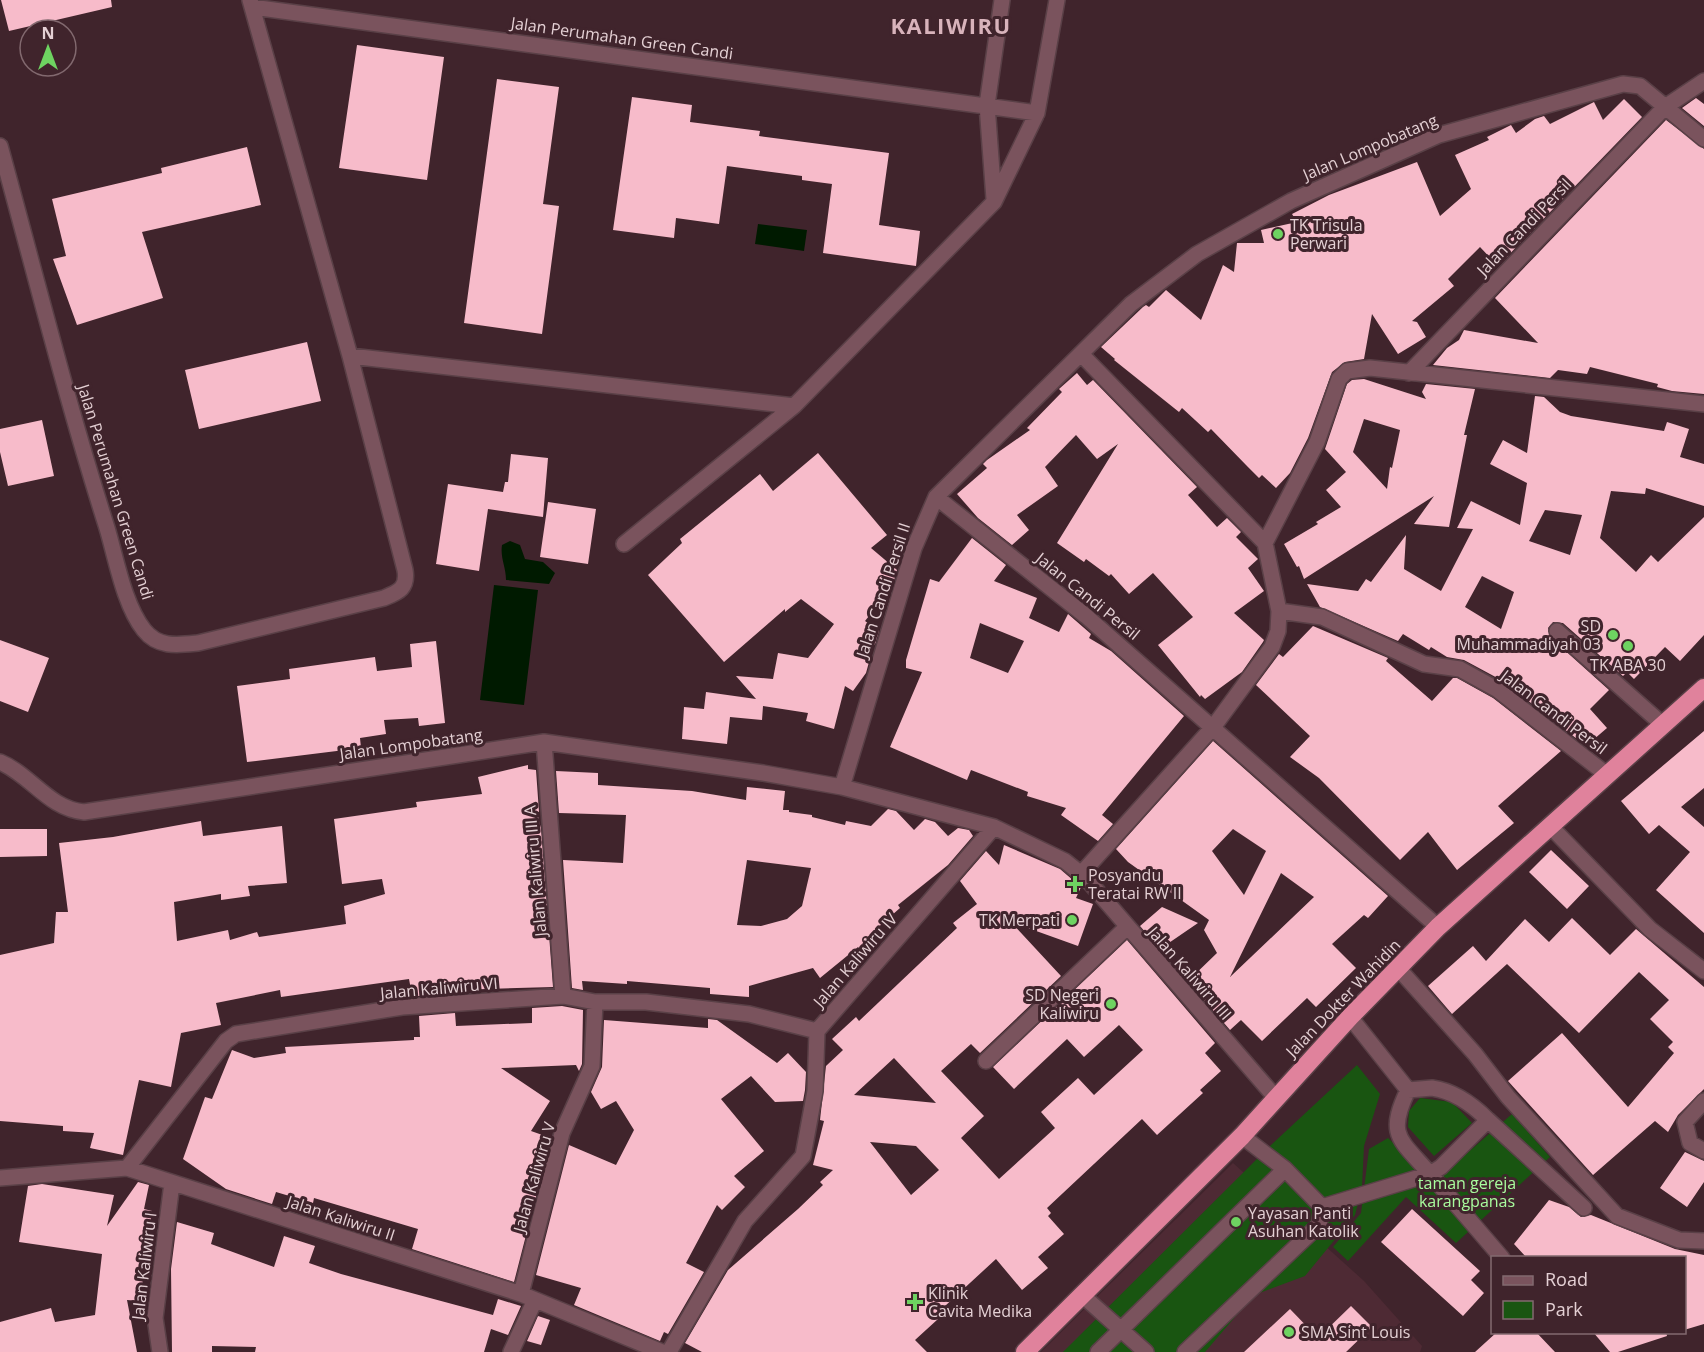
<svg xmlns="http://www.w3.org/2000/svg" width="1704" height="1352" font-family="'Open Sans',sans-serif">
  <rect width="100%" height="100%" fill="#40242c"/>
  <path fill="#4e2a34" d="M 1233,1163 L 1364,1281 L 1422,1346 L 1420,1352 L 1041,1352 Z"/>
  <path fill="#195511" d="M 1357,1065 L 1380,1094 L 1364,1146 L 1362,1187 L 1355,1215 L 1305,1276 L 1254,1295 L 1205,1352 L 1063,1352 L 1271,1145 Z
    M 1420,1098 L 1452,1102 L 1472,1123 L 1434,1156 L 1408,1127 L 1409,1111 Z
    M 1512,1114 L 1550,1157 L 1456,1243 L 1406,1197 L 1348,1261 L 1333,1247 L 1361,1213 L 1369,1149 L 1388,1138 L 1434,1182 Z"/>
  <path fill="#001a00" d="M 758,224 L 807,230 L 804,251 L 755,244 Z
    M 510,541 L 520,545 L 525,559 L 543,562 L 555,573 L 549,584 L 506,580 C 506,567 500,558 502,545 Z
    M 494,585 L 538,590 L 524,705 L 480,700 Z"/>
  <path fill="#f7bbca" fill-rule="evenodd" d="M 1,0 L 111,0 L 112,7 L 9,31 Z
    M 357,45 L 444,57 L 427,180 L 339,168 Z
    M 497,79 L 559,87 L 543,204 L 559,206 L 542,334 L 464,323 Z
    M 632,97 L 692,105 L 690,122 L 760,131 L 759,136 L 889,153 L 879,225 L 920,231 L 916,266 L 823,253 L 832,184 L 802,180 L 802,176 L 727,166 L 719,224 L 676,218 L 674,238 L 613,230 Z
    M 1696,98 L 1704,104 L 1704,126 L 1682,108 Z
    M 1624,99 L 1642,117 L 1498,266 L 1480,247 L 1448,279 L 1454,286 L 1412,321 L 1417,322 L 1426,337 L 1398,354 L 1372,314 L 1364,359 L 1345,362 L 1332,372 L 1308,438 L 1290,473 L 1276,488 L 1262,475 L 1259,478 L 1246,465 L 1211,429 L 1208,432 L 1182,408 L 1179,412 L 1114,360 L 1115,359 L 1101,347 L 1143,307 L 1146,305 L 1149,307 L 1166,290 L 1201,320 L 1223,265 L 1234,272 L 1237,243 L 1264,243 L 1261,230 L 1297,222 L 1292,214 L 1329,195 L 1417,162 L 1440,216 L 1471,189 L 1455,155 L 1489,140 L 1487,137 L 1511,125 L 1516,133 L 1535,119 L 1544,116 L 1550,124 L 1594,102 L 1603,120 Z
    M 1666,120 L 1704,149 L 1704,394 L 1672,391 L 1657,387 L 1658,384 L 1590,367 L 1587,374 L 1558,370 L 1550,378 L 1433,365 L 1447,348 L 1459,340 L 1464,330 L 1538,343 L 1495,298 Z
    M 247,147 L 261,205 L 142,232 L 163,298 L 77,325 L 53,259 L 66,256 L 52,199 L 162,173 L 161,168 Z
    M 307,342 L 321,401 L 199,429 L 185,370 Z
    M 1077,373 L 1087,385 L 1093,380 L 1197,487 L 1188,495 L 1217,527 L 1227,518 L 1241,532 L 1236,537 L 1258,559 L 1248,568 L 1264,591 L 1234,613 L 1264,640 L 1263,642 L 1242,672 L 1205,699 L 1201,695 L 1200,697 L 1158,645 L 1193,617 L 1153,573 L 1129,594 L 1111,574 L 1109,576 L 1086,559 L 1084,562 L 1057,543 L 1118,444 L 1097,459 L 1076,435 L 1045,467 L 1058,486 L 1017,515 L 1029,530 L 1012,545 L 978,518 L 957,494 L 987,468 L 983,464 L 987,460 L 1030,430 L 1027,428 L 1062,392 L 1059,389 Z
    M 1364,379 L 1426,399 L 1422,392 L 1426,384 L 1475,389 L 1464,435 L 1467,435 L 1449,527 L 1414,524 L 1434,496 L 1304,579 L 1299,566 L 1297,567 L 1284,544 L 1318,524 L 1316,522 L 1341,507 L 1326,490 L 1346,472 L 1325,449 L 1347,384 L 1352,380 ZM 1364,419 L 1400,430 L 1392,468 L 1390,467 L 1387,489 L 1353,452 Z
    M 1535,396 L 1544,397 L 1560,412 L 1571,416 L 1664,431 L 1667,422 L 1689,429 L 1680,457 L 1704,464 L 1704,506 L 1646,488 L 1645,494 L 1611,491 L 1600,538 L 1636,572 L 1651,555 L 1658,562 L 1704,517 L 1704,635 L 1680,661 L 1665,647 L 1634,679 L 1627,672 L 1623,676 L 1563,623 L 1553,622 L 1548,628 L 1551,638 L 1609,690 L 1590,709 L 1607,728 L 1586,746 L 1503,681 L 1464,660 L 1447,657 L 1431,647 L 1429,650 L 1403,634 L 1398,641 L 1320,607 L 1307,584 L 1358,591 L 1366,579 L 1371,582 L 1406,535 L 1404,569 L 1441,591 L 1473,529 L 1457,528 L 1471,501 L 1520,525 L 1527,483 L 1490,464 L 1503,440 L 1527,453 ZM 1545,510 L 1582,515 L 1570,555 L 1529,541 ZM 1482,576 L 1514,592 L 1501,629 L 1465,607 Z
    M 42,420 L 54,476 L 8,486 L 0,452 L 0,429 Z
    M 818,453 L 887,535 L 871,548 L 897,570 L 892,587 L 865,621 L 879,631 L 875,644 L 864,658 L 869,662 L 866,673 L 853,691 L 845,686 L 834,729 L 806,721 L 808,713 L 763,706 L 762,720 L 730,717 L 727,744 L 682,739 L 684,707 L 704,709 L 706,692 L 756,699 L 736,676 L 773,679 L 778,653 L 808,658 L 834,624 L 801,599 L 785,612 L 785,609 L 724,662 L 648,575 L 682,543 L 680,539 L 760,474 L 773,491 Z
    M 511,454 L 548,458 L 543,517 L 488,509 L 479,571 L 436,564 L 448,484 L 503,492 L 505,482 L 508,482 Z
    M 548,502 L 596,509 L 588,564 L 540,557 Z
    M 972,538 L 1006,565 L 994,581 L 1037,598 L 1029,618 L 1059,632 L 1068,614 L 1091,634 L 1089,638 L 1111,651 L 1184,716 L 1102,815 L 1113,824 L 1098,841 L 1061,815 L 1066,808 L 1027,796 L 1028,792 L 971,770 L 967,780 L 890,747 L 922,672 L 906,668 L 906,660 L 930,579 L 939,582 ZM 980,623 L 1024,641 L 1008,673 L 970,658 Z
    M 1313,626 L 1388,658 L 1386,661 L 1432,701 L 1453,678 L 1457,678 L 1493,698 L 1561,751 L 1498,806 L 1514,823 L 1457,870 L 1428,832 L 1400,860 L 1319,778 L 1290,757 L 1310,736 L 1256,685 L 1279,654 L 1283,657 Z
    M 0,640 L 49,658 L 28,712 L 0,701 Z
    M 436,641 L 445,723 L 419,726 L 418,718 L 384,720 L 386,734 L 360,738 L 361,748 L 247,762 L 237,686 L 290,679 L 289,669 L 375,657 L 377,671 L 412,667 L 410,644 Z
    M 1704,731 L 1704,788 L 1681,807 L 1704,827 L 1704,933 L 1656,890 L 1690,852 L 1659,825 L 1649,834 L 1621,801 Z
    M 1213,741 L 1388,896 L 1368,918 L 1364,915 L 1332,944 L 1356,968 L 1316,1007 L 1307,998 L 1262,1041 L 1241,1020 L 1230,1030 L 1188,981 L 1217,953 L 1204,930 L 1209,920 L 1128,862 L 1116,849 ZM 1233,829 L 1266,851 L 1244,895 L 1212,851 ZM 1281,873 L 1314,897 L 1230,977 Z
    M 528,765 L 528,769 L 536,770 L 539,812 L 537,812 L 541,829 L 553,987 L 454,990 L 454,994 L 418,996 L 412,995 L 409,979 L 281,997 L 280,990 L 216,1003 L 221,1025 L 181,1033 L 171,1087 L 139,1080 L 123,1155 L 90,1148 L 94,1133 L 63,1131 L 63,1126 L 0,1121 L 0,955 L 54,943 L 56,912 L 68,912 L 59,843 L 113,837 L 201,821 L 203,836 L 282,826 L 287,883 L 248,886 L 250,896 L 221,900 L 221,894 L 174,902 L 177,941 L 228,930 L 230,940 L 257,932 L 259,937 L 346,924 L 344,906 L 385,894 L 382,879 L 342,884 L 334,819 L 417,807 L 416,802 L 482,794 L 478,777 Z
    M 556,771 L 598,773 L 598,785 L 692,791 L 746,800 L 747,787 L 785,791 L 783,810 L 789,810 L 789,812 L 812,815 L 812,817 L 845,825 L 846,821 L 871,826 L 888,809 L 896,811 L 914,830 L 925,819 L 935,822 L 948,836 L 958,828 L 969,830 L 973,836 L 948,865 L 898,905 L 900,908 L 875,930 L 880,935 L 863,952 L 858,947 L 820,978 L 813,968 L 749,986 L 749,997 L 710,994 L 710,988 L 627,981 L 627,984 L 582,981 L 583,990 L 572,988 L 563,860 L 623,863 L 626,815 L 559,813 ZM 747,860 L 811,868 L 802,906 L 787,919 L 761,926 L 737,925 Z
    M 0,829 L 47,829 L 47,856 L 0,857 Z
    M 1004,845 L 1060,869 L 1081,887 L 1076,898 L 1093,904 L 1078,946 L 1011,922 L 1061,976 L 980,1053 L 971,1044 L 941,1071 L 984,1116 L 961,1138 L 999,1179 L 1055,1128 L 1041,1112 L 1078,1078 L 1094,1095 L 1143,1050 L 1119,1025 L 1084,1057 L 1067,1039 L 1014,1089 L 993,1067 L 1127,940 L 1215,1043 L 1205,1053 L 1221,1071 L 1200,1090 L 1203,1093 L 1157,1135 L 1142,1119 L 1047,1208 L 1051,1213 L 1048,1216 L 1064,1234 L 1038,1257 L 1048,1268 L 1022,1290 L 996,1259 L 945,1306 L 949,1309 L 915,1340 L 927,1352 L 702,1352 L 685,1343 L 728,1270 L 798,1209 L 823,1185 L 820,1182 L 833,1170 L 813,1165 L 824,1121 L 820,1120 L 826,1066 L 843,1050 L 832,1039 L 856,1017 L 859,1021 L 957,928 L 953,923 L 977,904 L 960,881 L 986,851 L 999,865 ZM 894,1058 L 936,1103 L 854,1095 ZM 870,1142 L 916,1146 L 939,1170 L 911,1195 Z
    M 1551,850 L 1589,886 L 1567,909 L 1529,872 Z
    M 1162,907 L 1198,923 L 1160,949 L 1140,926 Z
    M 1572,918 L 1610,955 L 1636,929 L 1704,987 L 1704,1089 L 1678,1115 L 1668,1132 L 1655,1121 L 1593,1175 L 1508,1081 L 1562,1033 L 1628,1107 L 1674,1053 L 1668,1047 L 1673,1042 L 1650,1019 L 1669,1000 L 1639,972 L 1579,1033 L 1507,964 L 1452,1014 L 1428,986 L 1473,946 L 1486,961 L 1525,919 L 1549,942 Z
    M 562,1006 L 583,1010 L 582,1064 L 579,1071 L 576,1065 L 501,1068 L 550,1101 L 531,1131 L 551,1138 L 514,1282 L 412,1249 L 418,1229 L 314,1198 L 313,1203 L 276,1192 L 272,1204 L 226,1189 L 183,1159 L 205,1097 L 212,1099 L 232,1050 L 254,1058 L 286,1053 L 285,1047 L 414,1040 L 414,1037 L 420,1037 L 419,1016 L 455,1013 L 456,1026 L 532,1023 L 532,1008 Z
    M 708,1019 L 717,1020 L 777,1063 L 788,1053 L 806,1072 L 805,1090 L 803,1101 L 775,1102 L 751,1076 L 721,1099 L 764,1151 L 734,1176 L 745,1187 L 722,1210 L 717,1205 L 686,1263 L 704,1272 L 668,1334 L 664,1332 L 660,1341 L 574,1305 L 581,1288 L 536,1275 L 569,1145 L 616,1165 L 634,1130 L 616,1101 L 601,1109 L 591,1092 L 602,1067 L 604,1020 L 708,1028 Z
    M 1685,1152 L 1704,1161 L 1704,1182 L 1687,1207 L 1660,1188 Z
    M 138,1182 L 149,1185 L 144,1209 L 152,1211 L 140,1301 L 127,1300 L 137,1352 L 0,1352 L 0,1322 L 51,1308 L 55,1322 L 95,1315 L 102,1254 L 19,1242 L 28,1186 L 42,1184 L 114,1195 L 107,1226 Z
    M 1549,1200 L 1569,1207 L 1581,1217 L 1591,1215 L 1675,1249 L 1704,1255 L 1704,1324 L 1684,1330 L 1684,1257 L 1526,1257 L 1514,1244 Z
    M 1412,1209 L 1480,1271 L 1471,1280 L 1484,1293 L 1463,1316 L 1381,1242 Z
    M 177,1222 L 214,1233 L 211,1244 L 274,1267 L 284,1236 L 315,1246 L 309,1263 L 341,1274 L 493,1315 L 498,1299 L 521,1306 L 508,1335 L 491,1329 L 484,1352 L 255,1352 L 256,1347 L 212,1346 L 212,1352 L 172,1352 L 171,1269 Z
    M 1351,1306 L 1372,1327 L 1346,1352 L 1244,1352 L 1290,1309 L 1318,1338 Z
    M 538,1316 L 550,1320 L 541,1345 L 527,1341 Z
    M 1497,1332 L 1536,1332 L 1555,1352 L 1475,1352 Z
    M 1593,1332 L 1666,1332 L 1667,1336 L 1618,1352 L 1610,1352 Z"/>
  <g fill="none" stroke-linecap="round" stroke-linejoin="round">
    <defs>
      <path id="minor" d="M 252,7 L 1037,113
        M 0,146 C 35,273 67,402 107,528 C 116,558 124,605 144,630 C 158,648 178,645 198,643 L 384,598 C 399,592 408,588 405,570 L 350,356 L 250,0
        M 994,199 L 987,105 L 1002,0
        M 1081,354 L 1265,543 L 1279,611 L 1278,631 L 1272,647 L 1214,726 L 1081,874
        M 350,356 L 794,406
        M 1409,373 L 1665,107 L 1704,81
        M 936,497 L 1086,616 L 1438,927
        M 1265,543 L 1317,442 L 1339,379 L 1347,371 L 1370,368 L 1704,404
        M 624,544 L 794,406 L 994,202 L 1037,113 L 1057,0
        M 1279,611 L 1322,617 L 1424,664 L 1460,669 L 1498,690 L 1606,774
        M 1557,631 L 1662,724
        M 544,742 L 563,996
        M 0,762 C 31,775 49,809 84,812 L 544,742 L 763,773 L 842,787 L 994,827 L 1065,861 L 1085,877 L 1276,1098
        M 842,787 L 914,548 L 936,497 L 1131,304 L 1197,254 L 1291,201 L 1439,135 L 1623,84 L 1640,86 L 1704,139
        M 1550,826 L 1650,929 L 1704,971
        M 1398,968 L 1475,1054 L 1508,1097 L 1617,1216 L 1679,1240 L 1704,1241
        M 1350,1017 L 1408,1090
        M 986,1061 L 1127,927
        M 1432,1088 C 1454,1091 1472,1104 1488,1120 L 1441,1167 L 1430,1174 C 1400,1139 1386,1136 1408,1090 Z
        M 1704,1101 L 1685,1122 L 1690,1143 L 1704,1151
        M 1488,1120 L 1584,1208
        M 127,1168 L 226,1041 L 236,1034 L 402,1007 L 563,996 L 595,1002 L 646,1002 L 749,1014 L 817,1031
        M 0,1178 L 127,1168 L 521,1294 L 662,1352
        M 1322,1207 L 1430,1174 L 1502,1258
        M 521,1294 L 562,1133 L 592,1066 L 595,1002
        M 1082,1295 L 1146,1352
        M 160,1352 L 155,1318 L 172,1183
        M 511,1352 L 535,1300
        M 669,1352 L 745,1221 L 803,1156 L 815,1091 L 817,1031 L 994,827
        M 1098,1352 L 1285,1169
        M 1185,1352 L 1319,1225 L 1322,1207 L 1285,1169 L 1242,1136"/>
      <path id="highway" d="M 1025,1352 L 1242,1136 L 1350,1017 L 1438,927 L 1704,688"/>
    </defs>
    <use href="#minor" stroke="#5a4047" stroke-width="18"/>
    <use href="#highway" stroke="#5a4047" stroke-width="21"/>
    <use href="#minor" stroke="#7a535d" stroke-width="15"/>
    <use href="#highway" stroke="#e0829c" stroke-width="18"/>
  </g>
  <g fill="#6ed361" stroke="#40242c" stroke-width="2">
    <circle cx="1278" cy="234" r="6"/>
    <circle cx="1613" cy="635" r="6"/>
    <circle cx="1628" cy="646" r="6"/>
    <path d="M1072 875h6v6h6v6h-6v6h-6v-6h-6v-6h6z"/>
    <circle cx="1072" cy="920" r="6"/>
    <circle cx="1111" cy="1004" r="6"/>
    <circle cx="1236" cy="1222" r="6"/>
    <path d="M912 1293h6v6h6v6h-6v6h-6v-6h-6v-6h6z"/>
    <circle cx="1289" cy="1332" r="6"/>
  </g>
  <g text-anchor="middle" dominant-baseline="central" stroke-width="6" stroke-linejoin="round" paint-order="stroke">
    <g font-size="16" fill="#e4d0d4" stroke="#40242c">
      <text transform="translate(622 38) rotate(8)">Jalan Perumahan Green Candi</text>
      <text transform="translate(1370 147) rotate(-23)">Jalan Lompobatang</text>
      <text transform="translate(1524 227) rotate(-46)">Jalan Candi Persil</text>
      <text transform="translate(116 492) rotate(73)">Jalan Perumahan Green Candi</text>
      <text transform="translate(883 590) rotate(-72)">Jalan Candi Persil II</text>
      <text transform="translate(1088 596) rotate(39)">Jalan Candi Persil</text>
      <text transform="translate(1554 712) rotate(37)">Jalan Candi Persil</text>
      <text transform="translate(411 744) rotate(-8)">Jalan Lompobatang</text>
      <text transform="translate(535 871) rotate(-95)">Jalan Kaliwiru III A</text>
      <text transform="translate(855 960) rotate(-49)">Jalan Kaliwiru IV</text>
      <text transform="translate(1190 973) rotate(49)">Jalan Kaliwiru III</text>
      <text transform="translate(439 988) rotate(-5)">Jalan Kaliwiru VI</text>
      <text transform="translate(1343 998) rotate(-46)">Jalan Dokter Wahidin</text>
      <text transform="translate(534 1177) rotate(-74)">Jalan Kaliwiru V</text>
      <text transform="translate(341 1218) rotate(18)">Jalan Kaliwiru II</text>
      <text transform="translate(144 1266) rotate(-83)">Jalan Kaliwiru I</text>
    </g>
    <g font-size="16" fill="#e4d0d4" stroke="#40242c" text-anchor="start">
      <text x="1290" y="225">TK Trisula<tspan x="1290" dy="18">Perwari</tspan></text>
      <text x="1601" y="626" text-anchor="end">SD<tspan x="1601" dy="18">Muhammadiyah 03</tspan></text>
      <text x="1628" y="665" text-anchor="middle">TK ABA 30</text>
      <text x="1088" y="875">Posyandu<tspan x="1088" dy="18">Teratai RW II</tspan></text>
      <text x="1060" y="920" text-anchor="end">TK Merpati</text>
      <text x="1099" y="995" text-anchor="end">SD Negeri<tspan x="1099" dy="18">Kaliwiru</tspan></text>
      <text x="1248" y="1213">Yayasan Panti<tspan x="1248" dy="18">Asuhan Katolik</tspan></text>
      <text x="928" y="1293">Klinik<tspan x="928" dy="18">Cavita Medika</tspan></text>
      <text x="1301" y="1332">SMA Sint Louis</text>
    </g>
    <g font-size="16" fill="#a8fb9d" stroke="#40242c">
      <text x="1467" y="1183">taman gereja<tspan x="1467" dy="18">karangpanas</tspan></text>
    </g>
    <g font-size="22" font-weight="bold" letter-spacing="1.5" fill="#d8b3bb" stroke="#40242c">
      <text x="951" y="25">KALIWIRU</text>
    </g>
  </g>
  <rect x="1491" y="1256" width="195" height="78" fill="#40242c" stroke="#82696f" stroke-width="1.5"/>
  <rect x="1503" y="1276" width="30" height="9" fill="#7a535d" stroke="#82696f" stroke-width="1.5"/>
  <text x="1545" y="1286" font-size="18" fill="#e4d0d4">Road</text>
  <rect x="1503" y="1301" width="30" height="18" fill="#195511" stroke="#82696f" stroke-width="1.5"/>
  <text x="1545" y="1316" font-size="18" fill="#e4d0d4">Park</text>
  <g transform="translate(48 48)"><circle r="28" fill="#40242c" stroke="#82696f" stroke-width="1.5"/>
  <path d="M0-4.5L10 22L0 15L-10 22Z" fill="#6ed361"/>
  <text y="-9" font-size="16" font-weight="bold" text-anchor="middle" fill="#e4d0d4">N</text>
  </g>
</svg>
